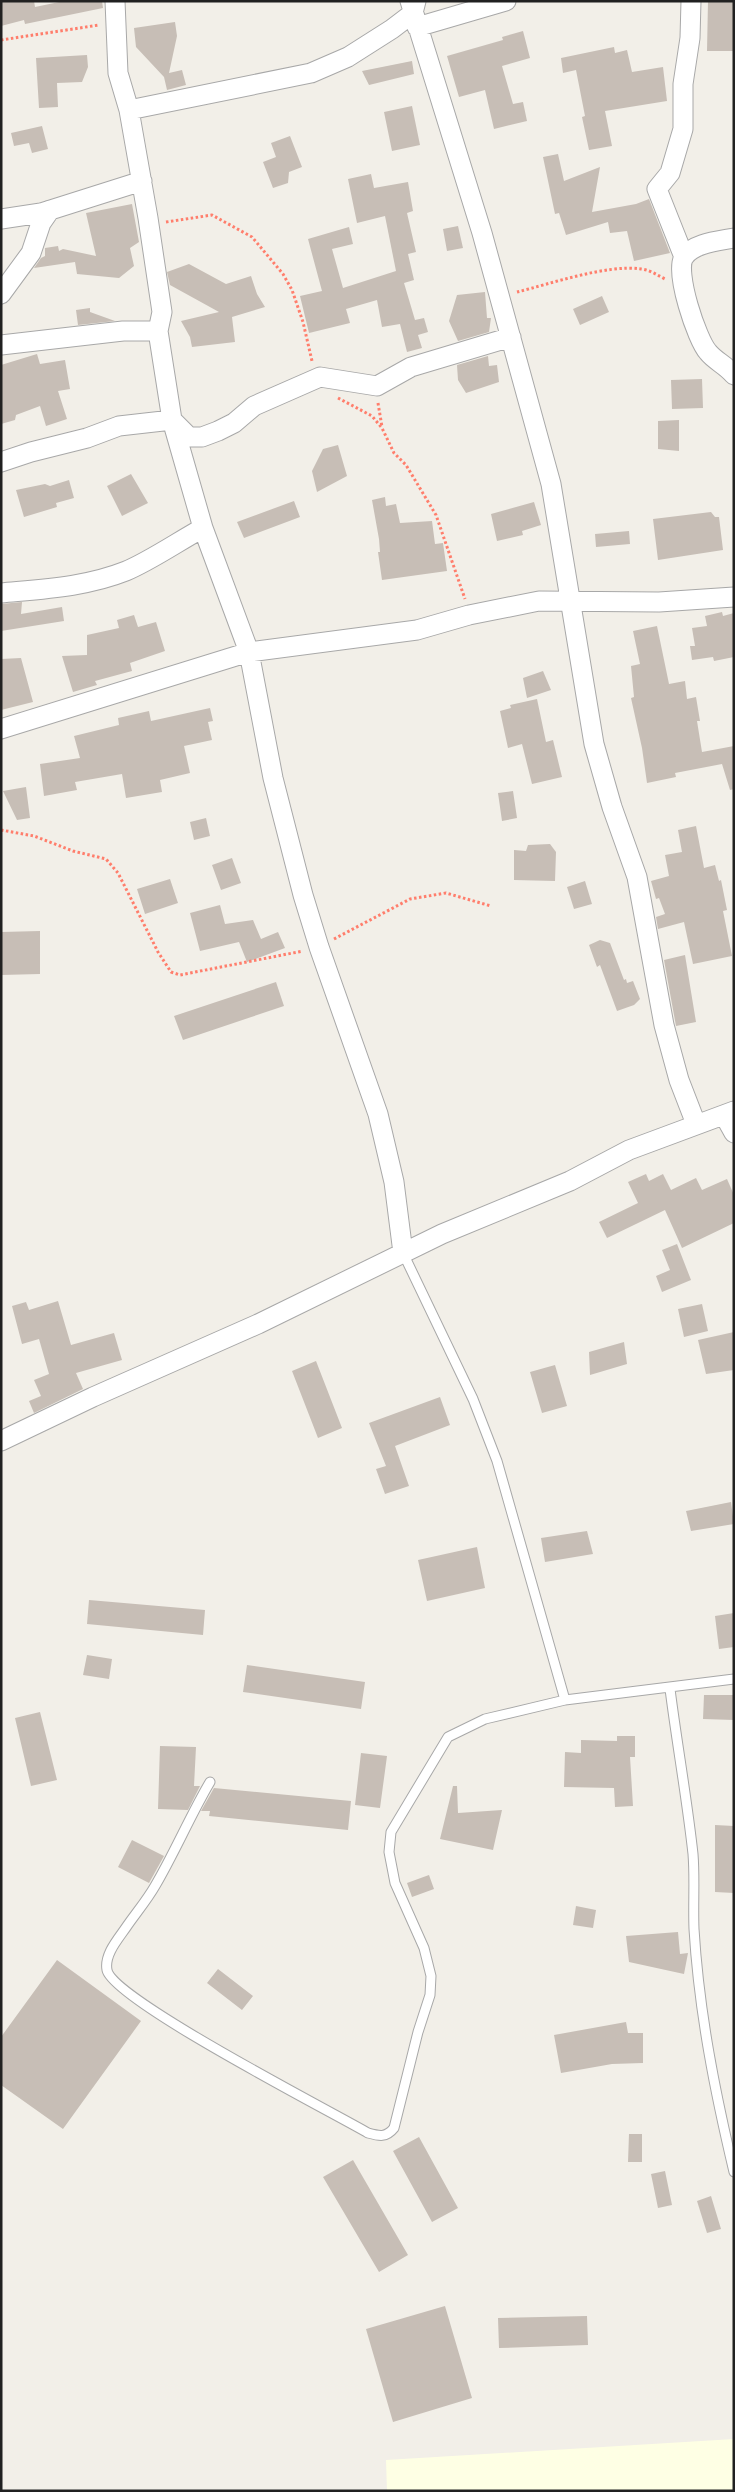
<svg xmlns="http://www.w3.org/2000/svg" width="735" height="2492" font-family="'Exo 2',sans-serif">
  <rect width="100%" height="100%" fill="#f2efe8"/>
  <path fill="#feffe4" d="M 734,2439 L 734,2491 L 387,2491 L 386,2460 Z"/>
  <path fill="#c7beb6" d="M 1,1 L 34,1 L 35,7 L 64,1 L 102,1 L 103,8 L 25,24 L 24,20 L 1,26 Z
    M 708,1 L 734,1 L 734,51 L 707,51 Z
    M 175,22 L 177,36 L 169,73 L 182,70 L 186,85 L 167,90 L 164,77 L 136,47 L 134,28 Z
    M 523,31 L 530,58 L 502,66 L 513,104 L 523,102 L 527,121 L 494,129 L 485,90 L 459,97 L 447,56 L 503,40 L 502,37 Z
    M 614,47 L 615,53 L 627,50 L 632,72 L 663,67 L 667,101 L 605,111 L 612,146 L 589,150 L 582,117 L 585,116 L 576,70 L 563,73 L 561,58 Z
    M 87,55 L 88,67 L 82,82 L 57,83 L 58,107 L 39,108 L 36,58 Z
    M 412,61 L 414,74 L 369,85 L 362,71 Z
    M 412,106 L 420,145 L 392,151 L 384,112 Z
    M 42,126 L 48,149 L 32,153 L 29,143 L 14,146 L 11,133 Z
    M 290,136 L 302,167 L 289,172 L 288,183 L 273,188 L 263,162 L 276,157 L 271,143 Z
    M 558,154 L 564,181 L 600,167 L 592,212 L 636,204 L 649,199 L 670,253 L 634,261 L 627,231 L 610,233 L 608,222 L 566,235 L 559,213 L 555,214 L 543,157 Z
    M 371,174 L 374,188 L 408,182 L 413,211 L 407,213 L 416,252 L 408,254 L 414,280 L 404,283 L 415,320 L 424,318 L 428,332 L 418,335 L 422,348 L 407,352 L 400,324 L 382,327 L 377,300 L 346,309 L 350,323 L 309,333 L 300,296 L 322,291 L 308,239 L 349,227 L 353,244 L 332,249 L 343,288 L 396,271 L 385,216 L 357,223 L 348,179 Z
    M 132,204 L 139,242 L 130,248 L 134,266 L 119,278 L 77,274 L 75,262 L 34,268 L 41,258 L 45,256 L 45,248 L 58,246 L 59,251 L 63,249 L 96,256 L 86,213 Z
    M 458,226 L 463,248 L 447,251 L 443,229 Z
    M 189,264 L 226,284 L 251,276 L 257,294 L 265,307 L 232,317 L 235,342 L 192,347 L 190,337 L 181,321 L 219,312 L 170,285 L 167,272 Z
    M 485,292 L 487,318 L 491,318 L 489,332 L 458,341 L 449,321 L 457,295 Z
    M 602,296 L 609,312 L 580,325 L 573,309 Z
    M 90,308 L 90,312 L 115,321 L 78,325 L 76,310 Z
    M 37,354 L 40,364 L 65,360 L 70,389 L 58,391 L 67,419 L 46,426 L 40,406 L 16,415 L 15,420 L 1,424 L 1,365 Z
    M 488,356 L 489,366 L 497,365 L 499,382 L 466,393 L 458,380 L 457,365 Z
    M 702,379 L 703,408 L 672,409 L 671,380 Z
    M 679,420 L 679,451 L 658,449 L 658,421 Z
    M 338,445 L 347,476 L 317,492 L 312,471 L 323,449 Z
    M 131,474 L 148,503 L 122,516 L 107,486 Z
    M 69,480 L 74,498 L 56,503 L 57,507 L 24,517 L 16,490 L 45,484 L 50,486 Z
    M 385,497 L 386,506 L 396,504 L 400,523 L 432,521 L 435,544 L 443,543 L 447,571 L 382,580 L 378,552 L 380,552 L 379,539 L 372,500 Z
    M 294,501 L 300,517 L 244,538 L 237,522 Z
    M 534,502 L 541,525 L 522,531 L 523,535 L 497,541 L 491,514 Z
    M 711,512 L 715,517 L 719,517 L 723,550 L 658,560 L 653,519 Z
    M 629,531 L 630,544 L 596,547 L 595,534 Z
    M 22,602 L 21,614 L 62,607 L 64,621 L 1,631 L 1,604 Z
    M 722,612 L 723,616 L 734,613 L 734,657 L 714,661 L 713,657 L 692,660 L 690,646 L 695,646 L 692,628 L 707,626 L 705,616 Z
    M 134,615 L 138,627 L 156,622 L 165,651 L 130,663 L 132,671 L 95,681 L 97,685 L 73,692 L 62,656 L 87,655 L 87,635 L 119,628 L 117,620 Z
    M 657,626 L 669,684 L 685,681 L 687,699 L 696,697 L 700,721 L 697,721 L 702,752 L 734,746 L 734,789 L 730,790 L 722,764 L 675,773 L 676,777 L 647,783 L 642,748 L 631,698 L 634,697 L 631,666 L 640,664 L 633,631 Z
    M 21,658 L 33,702 L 1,710 L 1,659 Z
    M 543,671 L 551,690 L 527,698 L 523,678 Z
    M 537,699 L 546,742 L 553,740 L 562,777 L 532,784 L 522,744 L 508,748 L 500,711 L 511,708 L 510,705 Z
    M 210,708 L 213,721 L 208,722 L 212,740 L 184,746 L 190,773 L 160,780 L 162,792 L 126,798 L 122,774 L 75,782 L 77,790 L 44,796 L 40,764 L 80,758 L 74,736 L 119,725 L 118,718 L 149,711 L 151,721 Z
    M 26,787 L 30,818 L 17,820 L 3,791 Z
    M 513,791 L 517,818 L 502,821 L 498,793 Z
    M 206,818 L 210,836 L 194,840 L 190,822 Z
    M 696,826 L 704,868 L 715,865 L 719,881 L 721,880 L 727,910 L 723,911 L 732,956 L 693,964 L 684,922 L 658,929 L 656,917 L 665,914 L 659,898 L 656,899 L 651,881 L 669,876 L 665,855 L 682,852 L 678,830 Z
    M 550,844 L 556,852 L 555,881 L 514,880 L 514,850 L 526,851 L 528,845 Z
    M 232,858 L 241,883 L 221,890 L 212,865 Z
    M 170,879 L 178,903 L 145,914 L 137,889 Z
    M 585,881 L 592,904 L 574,909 L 567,887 Z
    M 220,905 L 225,924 L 253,920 L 261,939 L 278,932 L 285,948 L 247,962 L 239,942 L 200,951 L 190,913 Z
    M 40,931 L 40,974 L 1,975 L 1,932 Z
    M 600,940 L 610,943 L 624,980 L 626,979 L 627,983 L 633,981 L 640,999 L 634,1005 L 617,1011 L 600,965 L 597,967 L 589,945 Z
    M 685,955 L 696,1022 L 676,1026 L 664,960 Z
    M 276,982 L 284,1006 L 183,1040 L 174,1016 Z
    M 646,1174 L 649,1181 L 663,1174 L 671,1190 L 696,1178 L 702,1190 L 727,1179 L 734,1195 L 734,1223 L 682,1248 L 665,1210 L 607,1238 L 599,1222 L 638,1203 L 628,1182 Z
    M 677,1244 L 691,1280 L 662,1292 L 656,1276 L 670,1270 L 662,1250 Z
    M 58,1301 L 71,1345 L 114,1333 L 122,1360 L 76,1373 L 83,1389 L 34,1413 L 29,1401 L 41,1396 L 34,1380 L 49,1374 L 39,1339 L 22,1344 L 12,1306 L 26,1302 L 29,1310 Z
    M 702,1304 L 708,1331 L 684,1337 L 678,1309 Z
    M 734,1332 L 734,1370 L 706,1374 L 698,1340 Z
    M 624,1342 L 627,1364 L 590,1375 L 589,1352 Z
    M 316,1361 L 342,1428 L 318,1438 L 292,1371 Z
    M 555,1365 L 567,1406 L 542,1413 L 530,1372 Z
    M 440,1397 L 450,1425 L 395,1446 L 409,1486 L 385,1494 L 376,1469 L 386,1466 L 369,1423 Z
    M 731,1502 L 734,1524 L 691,1531 L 686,1511 Z
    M 587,1531 L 593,1554 L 545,1562 L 541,1538 Z
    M 477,1547 L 485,1588 L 427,1601 L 418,1560 Z
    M 89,1600 L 205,1610 L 203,1635 L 87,1624 Z
    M 734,1613 L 734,1647 L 719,1649 L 715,1616 Z
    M 87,1655 L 112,1659 L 109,1679 L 83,1675 Z
    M 247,1665 L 365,1682 L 361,1709 L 243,1692 Z
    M 704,1695 L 734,1695 L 734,1720 L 703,1719 Z
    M 40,1712 L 57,1780 L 31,1786 L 15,1718 Z
    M 617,1736 L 635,1736 L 635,1757 L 630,1757 L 633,1806 L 615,1807 L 614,1788 L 564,1787 L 565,1752 L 581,1753 L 581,1740 L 617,1741 Z
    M 160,1746 L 196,1747 L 194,1786 L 200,1786 L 188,1810 L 158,1809 Z
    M 361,1753 L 387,1756 L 380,1808 L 355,1805 Z
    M 453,1786 L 457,1786 L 458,1813 L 502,1810 L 493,1850 L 440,1839 Z
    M 214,1788 L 351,1801 L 348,1830 L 209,1816 L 210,1811 L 201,1811 Z
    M 715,1825 L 734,1826 L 734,1893 L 715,1892 Z
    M 132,1840 L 164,1856 L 149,1883 L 118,1867 Z
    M 429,1875 L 434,1889 L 412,1897 L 407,1883 Z
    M 576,1906 L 596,1910 L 593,1928 L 573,1925 Z
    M 678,1932 L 680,1954 L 688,1953 L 684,1974 L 629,1962 L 626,1936 Z
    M 57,1960 L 141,2021 L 63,2129 L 1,2085 L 1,2037 Z
    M 218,1969 L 253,1996 L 242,2010 L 207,1983 Z
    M 626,2022 L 628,2033 L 643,2033 L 643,2063 L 612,2064 L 561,2073 L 554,2035 Z
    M 629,2134 L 642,2134 L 642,2162 L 628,2162 Z
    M 419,2137 L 458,2208 L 432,2222 L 393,2151 Z
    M 353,2160 L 408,2255 L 379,2272 L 323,2177 Z
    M 665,2171 L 672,2205 L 658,2208 L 651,2174 Z
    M 711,2196 L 721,2229 L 707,2233 L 697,2201 Z
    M 445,2306 L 472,2398 L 393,2422 L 366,2329 Z
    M 587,2316 L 588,2345 L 499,2348 L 498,2318 Z"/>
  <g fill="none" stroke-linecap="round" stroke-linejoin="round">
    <defs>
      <path id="lane" d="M 403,1253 L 473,1399 L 497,1461 L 565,1700
        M 670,1689 C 677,1744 687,1799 693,1854 C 695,1879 693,1904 694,1929 C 699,2012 715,2092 734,2172
        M 210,1782 C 190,1816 175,1852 155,1886 C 147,1900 136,1913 127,1926 C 119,1938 104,1954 107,1970 C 112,1999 330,2111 368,2133 C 379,2136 386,2138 394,2128 L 418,2032 L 430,1995 L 431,1976 L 424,1948 L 395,1883 L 389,1852 L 391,1832 L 448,1737 L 485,1719 L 565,1700 L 734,1679"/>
      <path id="street" d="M 115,1 L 118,73 L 129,110 L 148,218 L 162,312 L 158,331 L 172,420 L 203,528 L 249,652 L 273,778 L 303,895 L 319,947 L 378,1114 L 394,1182 L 403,1253
        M 410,1 L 482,233 L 551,484 L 594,744 L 612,807 L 637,877 L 664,1025 L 679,1080 L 696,1124
        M 417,27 L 506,1
        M 129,110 L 311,73 L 348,57 L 392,29 L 413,13 L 416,1
        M 1,219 L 41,213 L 142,181
        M 734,238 C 719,241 693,243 684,257 C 674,271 697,340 708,352 C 715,361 726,365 734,375
        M 684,257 L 657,189 L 670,173 L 683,129 L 683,84 L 690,38 L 691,1
        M 1,294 L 31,253 L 41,223 L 50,210 L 45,212
        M 1,345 L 123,331 L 158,331
        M 1,462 L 31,452 L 87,438 L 119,426 L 172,420 L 189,437 L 202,437 L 218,431 L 234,423 L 254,406 L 320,377 L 377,386 L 411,367 L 511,337
        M 1,593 C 43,589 86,587 126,571 C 150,561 179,541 203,528
        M 1,729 L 249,652 L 417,630 L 469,615 L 539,601 L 659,602 L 734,597
        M 724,1115 L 734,1133
        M 1,1441 L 93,1397 L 258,1324 L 442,1234 L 570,1181 L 629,1150 L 734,1111"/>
    </defs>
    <use href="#lane" stroke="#a8a8a8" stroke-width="11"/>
    <use href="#street" stroke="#a8a8a8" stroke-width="21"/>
    <path stroke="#ff7e6c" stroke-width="3" stroke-dasharray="2.5 2.5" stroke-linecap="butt" d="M 1,40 L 99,25
      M 166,222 L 212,215 L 252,237 L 283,274 L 292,290 L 303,322 L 312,361
      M 517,292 C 550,284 607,264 641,269 C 650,270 657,275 665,279
      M 338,398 L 372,416 L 382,428 L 394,453 L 406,465 L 436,515 L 465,599
      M 378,403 L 382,427
      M 1,830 L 34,836 L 73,851 L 106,859 L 118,873 L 158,952 L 171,972 L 180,975 L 303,951
      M 334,939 L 410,899 L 446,893 L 491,906"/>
    <use href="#lane" stroke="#fff" stroke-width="9"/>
    <use href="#street" stroke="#fff" stroke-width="19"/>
  </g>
  <rect width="735" height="2492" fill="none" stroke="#212121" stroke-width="5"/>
</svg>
